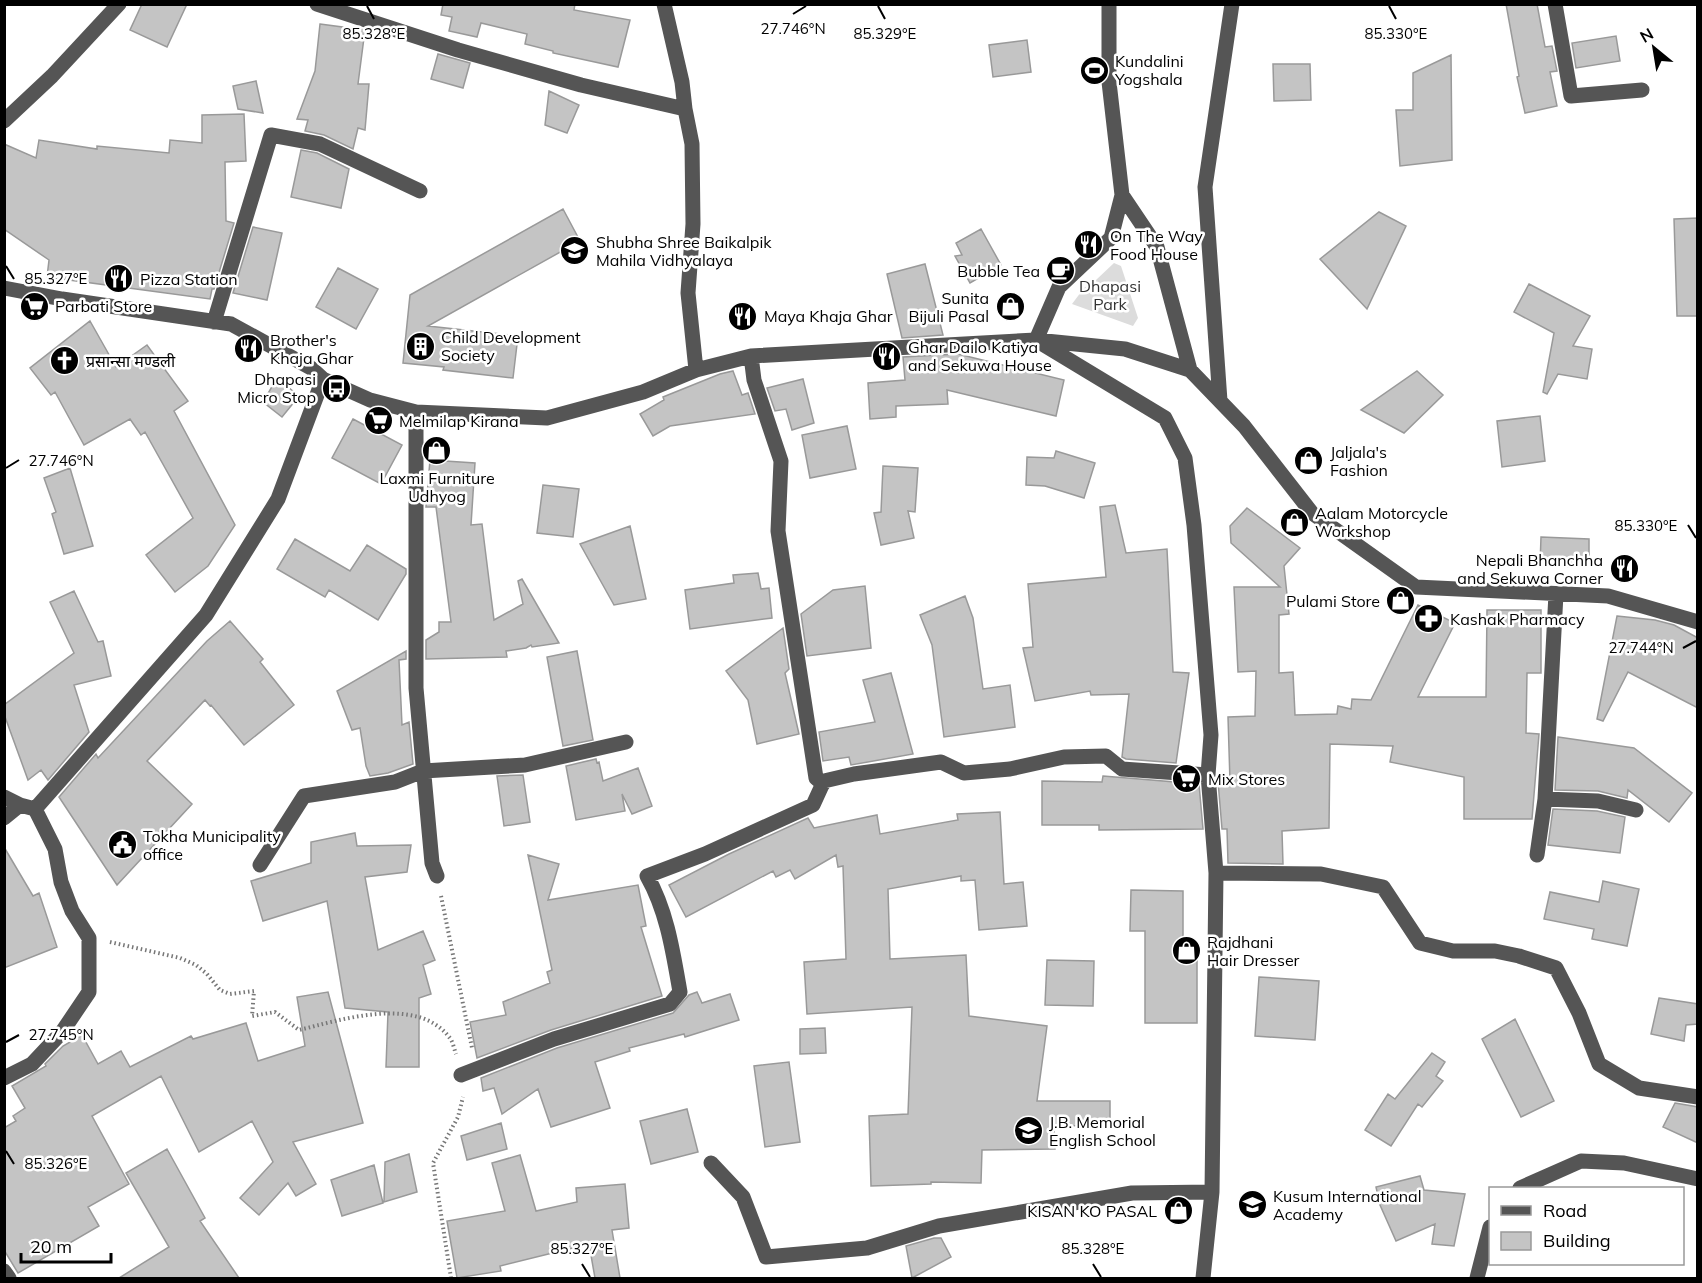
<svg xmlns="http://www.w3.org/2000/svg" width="1702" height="1283" font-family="Mulish,'Noto Sans Devanagari',sans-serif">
  <rect width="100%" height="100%" fill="#fff"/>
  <path fill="#dcdcdc" d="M 1114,263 L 1121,266 L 1138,318 L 1133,326 L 1072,304 L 1084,288 L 1096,280 Z"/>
  <path fill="#c4c4c4" stroke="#999" stroke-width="1.5" d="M 142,4 L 187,4 L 167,47 L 130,30 Z
    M 443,4 L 575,4 L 574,10 L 630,20 L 618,67 L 553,53 L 553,51 L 525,44 L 527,34 L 481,23 L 477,37 L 449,31 L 452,17 L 441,15 Z
    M 1506,4 L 1537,4 L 1545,47 L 1552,46 L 1557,71 L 1550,72 L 1557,106 L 1525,113 L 1517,77 L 1519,76 Z
    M 320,24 L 365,30 L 358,84 L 369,84 L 365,130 L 358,128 L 353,149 L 324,135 L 305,131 L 308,120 L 297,119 L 315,71 Z
    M 1616,36 L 1620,61 L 1576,68 L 1572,43 Z
    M 1027,40 L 1031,72 L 993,77 L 989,45 Z
    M 438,54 L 470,63 L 463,88 L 431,79 Z
    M 1451,55 L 1452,160 L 1400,166 L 1396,110 L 1413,110 L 1413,73 Z
    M 1273,64 L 1310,64 L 1311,100 L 1274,101 Z
    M 256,81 L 263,113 L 238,109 L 233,86 Z
    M 549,91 L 579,105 L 567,133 L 545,125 Z
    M 244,114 L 246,161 L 225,162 L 226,221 L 234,223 L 214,289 L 212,289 L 210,299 L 47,277 L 49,260 L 4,229 L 4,144 L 36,158 L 39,140 L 97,149 L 97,146 L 169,153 L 170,140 L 202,143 L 202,115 Z
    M 301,150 L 317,153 L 349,169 L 341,208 L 291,197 Z
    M 563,209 L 580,241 L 428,326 L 518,336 L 513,378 L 443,370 L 444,367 L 403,363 L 410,295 Z
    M 1379,212 L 1406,226 L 1367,309 L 1320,259 Z
    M 1698,218 L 1698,316 L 1677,316 L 1674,219 Z
    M 253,227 L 282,233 L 267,300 L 233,293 Z
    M 981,229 L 1001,265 L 970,283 L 955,256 L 962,255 L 956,243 Z
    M 925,264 L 943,335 L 902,338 L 887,274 Z
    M 338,268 L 378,289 L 356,329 L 316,307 Z
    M 1529,284 L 1590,316 L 1573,346 L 1592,349 L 1587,379 L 1558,374 L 1547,394 L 1543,392 L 1554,333 L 1514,312 Z
    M 90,321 L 116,367 L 147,345 L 188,401 L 174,411 L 235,525 L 208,566 L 175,592 L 146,555 L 193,518 L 145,432 L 141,435 L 130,419 L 84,445 L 55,392 L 51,395 L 30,368 Z
    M 958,354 L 1064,380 L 1056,416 L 947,390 L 948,404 L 896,406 L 896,417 L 870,419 L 868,383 L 905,380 L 903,357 Z
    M 733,371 L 742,395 L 748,393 L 755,414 L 670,426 L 653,436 L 640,414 L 664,400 L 663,397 L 720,374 Z
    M 1417,371 L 1443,395 L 1404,433 L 1361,410 Z
    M 277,378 L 299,396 L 282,417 L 263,402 Z
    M 803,379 L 814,423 L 792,430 L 786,409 L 775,411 L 767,388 Z
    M 1540,416 L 1545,461 L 1502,467 L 1497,421 Z
    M 353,419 L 402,445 L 381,484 L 332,458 Z
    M 847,426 L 856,469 L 810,478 L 802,435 Z
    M 1056,451 L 1095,463 L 1084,498 L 1045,486 L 1026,485 L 1027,457 L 1054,458 Z
    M 430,460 L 475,463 L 471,525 L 482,524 L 494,620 L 523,604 L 518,581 L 522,579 L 559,643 L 532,647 L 531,645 L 526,648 L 506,651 L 507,657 L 426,659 L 426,640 L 439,632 L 439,622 L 451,622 L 436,507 L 426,507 Z
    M 883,466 L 918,468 L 915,512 L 908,511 L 914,538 L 881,545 L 874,513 L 881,512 Z
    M 70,468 L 93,546 L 64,554 L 52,514 L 56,512 L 44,478 Z
    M 543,485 L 579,489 L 573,537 L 537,533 Z
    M 1115,505 L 1126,553 L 1167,549 L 1173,672 L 1189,673 L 1176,763 L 1126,759 L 1122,757 L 1129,694 L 1091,695 L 1090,691 L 1035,701 L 1023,648 L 1033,647 L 1028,584 L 1106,577 L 1100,507 Z
    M 1247,508 L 1300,548 L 1284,566 L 1289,614 L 1279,615 L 1279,673 L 1293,672 L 1295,715 L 1337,714 L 1338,706 L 1351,709 L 1352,699 L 1371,700 L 1418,605 L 1455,623 L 1418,697 L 1486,697 L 1487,610 L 1541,610 L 1541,673 L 1527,673 L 1526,733 L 1539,734 L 1532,819 L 1464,819 L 1464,777 L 1390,762 L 1393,746 L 1330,744 L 1329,828 L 1282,831 L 1283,864 L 1228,863 L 1227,829 L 1222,829 L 1218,781 L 1230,782 L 1228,717 L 1255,716 L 1256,671 L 1238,672 L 1234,587 L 1280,587 L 1231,543 L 1230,526 Z
    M 630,526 L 646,599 L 614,605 L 580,544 Z
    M 1541,537 L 1589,539 L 1589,567 L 1540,566 Z
    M 295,539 L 350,571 L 367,545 L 406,569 L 406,574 L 378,620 L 329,590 L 325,597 L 277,569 Z
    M 758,573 L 761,589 L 769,588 L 772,618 L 690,629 L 685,590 L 734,583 L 733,575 Z
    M 865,586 L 871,648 L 807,656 L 801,614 L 833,590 Z
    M 74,591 L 98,642 L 103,641 L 111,676 L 74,685 L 89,732 L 48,780 L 41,770 L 28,780 L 4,714 L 4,705 L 74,653 L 50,602 Z
    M 965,596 L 973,618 L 983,689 L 1010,685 L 1015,727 L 944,737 L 932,645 L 920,615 Z
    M 1617,616 L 1655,620 L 1674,625 L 1698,638 L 1698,708 L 1628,672 L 1603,721 L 1597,719 Z
    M 230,621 L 263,659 L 260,662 L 294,705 L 244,745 L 211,705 L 210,706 L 205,700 L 147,761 L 192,804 L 117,885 L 59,797 L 96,754 L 98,758 L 207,641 Z
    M 783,628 L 789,669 L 785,673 L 799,734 L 757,744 L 748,700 L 726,671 Z
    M 406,651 L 406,659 L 399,660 L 402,725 L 409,722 L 413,764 L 388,773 L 370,776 L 366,766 L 360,728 L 352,730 L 337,691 Z
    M 577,651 L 593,740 L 563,746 L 547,657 Z
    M 891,673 L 913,754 L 851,765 L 849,757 L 823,761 L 819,732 L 875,722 L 863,680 Z
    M 1558,737 L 1634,748 L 1692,793 L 1669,822 L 1628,790 L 1627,798 L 1598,791 L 1555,790 Z
    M 596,759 L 597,763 L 599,762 L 603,781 L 638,768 L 652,806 L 632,814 L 622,794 L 625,811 L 576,820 L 566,766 Z
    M 523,775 L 530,822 L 504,826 L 497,776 Z
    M 1103,776 L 1199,784 L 1203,829 L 1099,830 L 1099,825 L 1042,825 L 1042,781 L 1102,782 Z
    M 1553,809 L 1597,811 L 1625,817 L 1620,853 L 1548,845 Z
    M 1000,812 L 1004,884 L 1023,882 L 1027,926 L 979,930 L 975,880 L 961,881 L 961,876 L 888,889 L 890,959 L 966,955 L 969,1016 L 1047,1026 L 1037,1101 L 1110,1101 L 1110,1127 L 1054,1125 L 1055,1149 L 982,1150 L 981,1183 L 931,1182 L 931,1184 L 871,1186 L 869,1116 L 908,1114 L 912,1007 L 807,1014 L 804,962 L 846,959 L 843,866 L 838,867 L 836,855 L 795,879 L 790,870 L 776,877 L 773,871 L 686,917 L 669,885 L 729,854 L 808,818 L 814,828 L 877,815 L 880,834 L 958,820 L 957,814 Z
    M 355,833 L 357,846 L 411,845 L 407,872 L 365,877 L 378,950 L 423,931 L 435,960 L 423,965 L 431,994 L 419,998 L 419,1067 L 386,1067 L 388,1012 L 345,1008 L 327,901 L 263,921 L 251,881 L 311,863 L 311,842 Z
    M 4,847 L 33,896 L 39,893 L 57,947 L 4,968 Z
    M 528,855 L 559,864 L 548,900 L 638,885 L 646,926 L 641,927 L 662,996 L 551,1030 L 477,1058 L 470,1022 L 506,1015 L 503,1002 L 550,983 L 547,972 L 552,970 Z
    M 1603,881 L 1639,889 L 1627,946 L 1592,939 L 1594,929 L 1544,919 L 1550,892 L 1599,902 Z
    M 1131,890 L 1183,891 L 1183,948 L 1197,947 L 1197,1023 L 1145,1023 L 1145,931 L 1130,931 Z
    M 1047,960 L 1094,961 L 1093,1006 L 1045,1005 Z
    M 1259,977 L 1319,981 L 1315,1040 L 1255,1036 Z
    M 328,992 L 363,1123 L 293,1142 L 316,1184 L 296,1196 L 288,1183 L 259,1215 L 240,1198 L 273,1162 L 252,1121 L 199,1152 L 161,1076 L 92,1116 L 129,1184 L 88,1207 L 99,1226 L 18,1273 L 4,1250 L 4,1128 L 16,1121 L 13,1116 L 25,1108 L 12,1086 L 46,1066 L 45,1064 L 63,1046 L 82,1035 L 98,1064 L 121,1051 L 130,1067 L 191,1036 L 193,1039 L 246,1023 L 258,1061 L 305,1046 L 297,997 Z
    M 697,992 L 702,1003 L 730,994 L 739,1020 L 685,1037 L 684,1034 L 629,1048 L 630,1051 L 595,1062 L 610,1108 L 551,1127 L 538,1089 L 502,1114 L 494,1088 L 483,1091 L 481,1078 L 557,1048 L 673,1013 L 689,995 Z
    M 1659,998 L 1698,1004 L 1698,1024 L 1686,1025 L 1684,1041 L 1651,1034 Z
    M 1515,1019 L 1554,1101 L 1521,1117 L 1482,1039 Z
    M 825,1028 L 826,1053 L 800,1054 L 800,1029 Z
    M 1432,1053 L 1445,1062 L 1436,1076 L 1443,1081 L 1422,1107 L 1418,1104 L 1391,1146 L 1365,1130 L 1388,1094 L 1395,1099 Z
    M 789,1062 L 800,1142 L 765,1147 L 754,1066 Z
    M 1675,1103 L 1698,1107 L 1698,1143 L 1663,1127 Z
    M 687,1109 L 698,1152 L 651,1164 L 640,1121 Z
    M 501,1123 L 507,1149 L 467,1160 L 461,1136 Z
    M 167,1149 L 205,1218 L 200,1221 L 239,1278 L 119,1278 L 169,1247 L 126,1173 Z
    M 409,1154 L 417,1192 L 384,1202 L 385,1162 Z
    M 520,1155 L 536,1211 L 577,1202 L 576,1188 L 625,1184 L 629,1228 L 612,1230 L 620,1278 L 595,1278 L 589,1244 L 500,1266 L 501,1271 L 457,1278 L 447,1221 L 505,1211 L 492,1163 Z
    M 374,1165 L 383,1203 L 342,1216 L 331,1180 Z
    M 1420,1176 L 1424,1190 L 1465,1194 L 1454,1246 L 1432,1244 L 1435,1224 L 1396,1241 L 1380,1205 L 1376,1187 Z
    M 934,1238 L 941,1238 L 951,1257 L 912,1278 L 906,1246 Z"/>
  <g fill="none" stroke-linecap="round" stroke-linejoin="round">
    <path stroke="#777" stroke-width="4" stroke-dasharray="1.5 3" stroke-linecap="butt" d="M 441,896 L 472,1048
      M 110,942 L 180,958 L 196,965 L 207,974 L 220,990 L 230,994 L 254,991 L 252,1016 L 275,1012 L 299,1030 C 340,1020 417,995 449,1037 C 453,1041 454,1049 456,1054
      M 451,1278 L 433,1163 L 458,1117 L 463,1097"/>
    <path stroke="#555" stroke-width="15" d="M 317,4 L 458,50 L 581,85 L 685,109
      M 664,4 L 682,82 L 685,109 L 692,144 L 693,224 L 688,293 L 696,370
      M 1109,4 L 1109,82 L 1122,195 L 1157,247 L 1190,370
      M 1555,4 L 1571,96 L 1642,90
      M 4,121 L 52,76 L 119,4
      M 1122,195 L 1111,238 L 1059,287 L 1036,340 L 1165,418 L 1185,458 L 1194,525 L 1211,735 L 1208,775 L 1216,873 L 1212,1192 L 1203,1278
      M 4,288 L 62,299 L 231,324 L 311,368 L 323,379 L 370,400 L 416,412 L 547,418 L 643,392 L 696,370 L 751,356 L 1036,340 L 1125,349 L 1190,370 L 1244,426 L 1312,513 L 1416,587 L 1608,596 L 1698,622
      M 214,322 L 271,135 L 320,144 L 420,191
      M 751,356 L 754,380 L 781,461 L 778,531 L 816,778 L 823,784
      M 1220,401 L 1205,187 L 1232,4
      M 416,412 L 416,688 L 432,863 L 437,876
      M 4,797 L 20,805 L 35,809
      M 1545,799 L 1598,801 L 1636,810
      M 4,818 L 20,805
      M 1537,855 L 1545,799 L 1556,594
      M 260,865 L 304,796 L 395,782 L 423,771 L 525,765 L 626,742
      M 1216,873 L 1321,874 L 1383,887 L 1420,943 L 1453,951 L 1495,951 L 1519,956 L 1556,968 L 1579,1013 L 1599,1064 L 1639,1088 L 1698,1097
      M 461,1075 L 554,1039 L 670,1004 L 680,992 C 673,952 667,911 647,876 L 705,854 L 813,805 L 824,781 L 854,774 L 941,762 L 964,773 L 1010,769 L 1064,757 L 1106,756 L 1122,769 L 1208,775
      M 4,1078 L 32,1064 L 62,1032 L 89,992 L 89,938 L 72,911 L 61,882 L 55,849 L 35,809 L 206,615 L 278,499 L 323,379
      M 711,1163 L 743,1197 L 766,1257 L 867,1248 L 939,1226 L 1132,1193 L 1212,1192
      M 1520,1188 L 1581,1161 L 1624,1163 L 1698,1179
      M 4,1271 L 9,1278
      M 1477,1278 L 1490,1227"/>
  </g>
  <path fill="none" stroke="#000" stroke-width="2" d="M 367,6 L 374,19M 878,6 L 885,19M 1389,6 L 1396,19M 793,14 L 806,6M 6,266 L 14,279M 6,468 L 19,460M 1688,525 L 1696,538M 1683,648 L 1696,641M 6,1042 L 19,1035M 6,1151 L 14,1164M 582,1264 L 590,1277M 1093,1264 L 1101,1277"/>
  <defs>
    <symbol id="stadium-disc" viewBox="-11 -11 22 22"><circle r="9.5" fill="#000" stroke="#fff"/><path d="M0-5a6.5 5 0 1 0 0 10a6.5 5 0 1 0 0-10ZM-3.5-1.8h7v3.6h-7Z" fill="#fff"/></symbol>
    <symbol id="restaurant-disc" viewBox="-11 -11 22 22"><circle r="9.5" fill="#000" stroke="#fff"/><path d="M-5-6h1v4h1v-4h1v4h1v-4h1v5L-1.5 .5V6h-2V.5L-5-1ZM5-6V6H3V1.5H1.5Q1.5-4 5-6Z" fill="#fff"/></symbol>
    <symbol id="school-disc" viewBox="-11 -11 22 22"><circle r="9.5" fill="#000" stroke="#fff"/><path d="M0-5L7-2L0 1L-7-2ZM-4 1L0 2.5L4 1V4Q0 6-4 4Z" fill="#fff"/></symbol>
    <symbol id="cafe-disc" viewBox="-11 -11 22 22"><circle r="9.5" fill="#000" stroke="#fff"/><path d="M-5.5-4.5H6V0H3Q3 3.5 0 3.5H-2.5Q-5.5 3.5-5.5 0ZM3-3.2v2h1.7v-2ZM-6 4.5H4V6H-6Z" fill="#fff"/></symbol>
    <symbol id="supermarket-disc" viewBox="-11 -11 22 22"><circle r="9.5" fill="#000" stroke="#fff"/><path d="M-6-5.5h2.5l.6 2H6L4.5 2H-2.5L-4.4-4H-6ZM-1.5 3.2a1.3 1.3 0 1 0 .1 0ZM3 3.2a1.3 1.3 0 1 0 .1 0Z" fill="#fff"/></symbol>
    <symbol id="shop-disc" viewBox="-11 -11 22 22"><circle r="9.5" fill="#000" stroke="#fff"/><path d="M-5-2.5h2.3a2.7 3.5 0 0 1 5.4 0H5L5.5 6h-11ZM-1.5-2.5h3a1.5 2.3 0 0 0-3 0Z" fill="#fff"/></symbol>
    <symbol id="building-disc" viewBox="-11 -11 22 22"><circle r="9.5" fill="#000" stroke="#fff"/><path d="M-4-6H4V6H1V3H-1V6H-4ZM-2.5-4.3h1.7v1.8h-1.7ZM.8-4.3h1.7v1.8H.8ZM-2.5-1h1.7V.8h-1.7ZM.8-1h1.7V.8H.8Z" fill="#fff"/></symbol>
    <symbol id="church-disc" viewBox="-11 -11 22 22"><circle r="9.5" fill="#000" stroke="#fff"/><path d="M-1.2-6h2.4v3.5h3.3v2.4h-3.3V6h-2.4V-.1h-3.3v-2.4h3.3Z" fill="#fff"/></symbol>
    <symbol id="bus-disc" viewBox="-11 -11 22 22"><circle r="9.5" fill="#000" stroke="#fff"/><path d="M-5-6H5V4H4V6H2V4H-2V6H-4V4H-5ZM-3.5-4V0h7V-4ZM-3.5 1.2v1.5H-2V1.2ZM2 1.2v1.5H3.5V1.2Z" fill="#fff"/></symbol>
    <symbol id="pharmacy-disc" viewBox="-11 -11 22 22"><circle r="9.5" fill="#000" stroke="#fff"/><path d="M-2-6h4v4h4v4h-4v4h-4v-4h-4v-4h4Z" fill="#fff"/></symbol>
    <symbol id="civic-disc" viewBox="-11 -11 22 22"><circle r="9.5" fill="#000" stroke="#fff"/><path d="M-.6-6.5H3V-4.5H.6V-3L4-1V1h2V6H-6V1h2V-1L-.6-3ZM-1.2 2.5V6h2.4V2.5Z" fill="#fff"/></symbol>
  </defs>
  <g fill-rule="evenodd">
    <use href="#stadium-disc" x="1078" y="54" width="33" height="33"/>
    <use href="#restaurant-disc" x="1072" y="228" width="33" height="33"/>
    <use href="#school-disc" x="558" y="234" width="33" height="33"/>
    <use href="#cafe-disc" x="1044" y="254" width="33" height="33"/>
    <use href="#restaurant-disc" x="102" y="262" width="33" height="33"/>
    <use href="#supermarket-disc" x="18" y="290" width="33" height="33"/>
    <use href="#shop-disc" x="994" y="290" width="33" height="33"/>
    <use href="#restaurant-disc" x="726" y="300" width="33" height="33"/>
    <use href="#building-disc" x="404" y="330" width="33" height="33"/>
    <use href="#restaurant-disc" x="232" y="332" width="33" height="33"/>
    <use href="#restaurant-disc" x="870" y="340" width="33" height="33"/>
    <use href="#church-disc" x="48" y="344" width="33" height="33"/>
    <use href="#bus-disc" x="320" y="372" width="33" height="33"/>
    <use href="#supermarket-disc" x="362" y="404" width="33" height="33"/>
    <use href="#shop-disc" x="420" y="434" width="33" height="33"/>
    <use href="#shop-disc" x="1292" y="444" width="33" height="33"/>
    <use href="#shop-disc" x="1278" y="506" width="33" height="33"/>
    <use href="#restaurant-disc" x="1608" y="552" width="33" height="33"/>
    <use href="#shop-disc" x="1384" y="584" width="33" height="33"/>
    <use href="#pharmacy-disc" x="1412" y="602" width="33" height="33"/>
    <use href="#supermarket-disc" x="1170" y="762" width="33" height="33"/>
    <use href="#civic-disc" x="106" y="828" width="33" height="33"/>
    <use href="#shop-disc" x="1170" y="934" width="33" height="33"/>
    <use href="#school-disc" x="1012" y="1114" width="33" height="33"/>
    <use href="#school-disc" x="1236" y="1188" width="33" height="33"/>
    <use href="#shop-disc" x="1162" y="1194" width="33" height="33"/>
  </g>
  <g text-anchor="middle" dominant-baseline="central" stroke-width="5" stroke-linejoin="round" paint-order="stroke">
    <g font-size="16" fill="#000" stroke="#fff" text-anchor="start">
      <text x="1115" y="61">Kundalini<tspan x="1115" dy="18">Yogshala</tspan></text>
      <text x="1110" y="236">On The Way<tspan x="1110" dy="18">Food House</tspan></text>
      <text x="596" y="242">Shubha Shree Baikalpik<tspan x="596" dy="18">Mahila Vidhyalaya</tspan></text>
      <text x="1040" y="271" text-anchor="end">Bubble Tea</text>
      <text x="140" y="279">Pizza Station</text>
      <text x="989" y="298" text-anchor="end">Sunita<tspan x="989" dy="18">Bijuli Pasal</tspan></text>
      <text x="55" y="306">Parbati Store</text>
      <text x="764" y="316">Maya Khaja Ghar</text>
      <text x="441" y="337">Child Development<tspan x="441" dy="18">Society</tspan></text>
      <text x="270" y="340">Brother's<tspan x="270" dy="18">Khaja Ghar</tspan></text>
      <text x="908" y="347">Ghar Dailo Katiya<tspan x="908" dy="18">and Sekuwa House</tspan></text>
      <text x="86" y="361">प्रसान्सा मण्डली</text>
      <text x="316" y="379" text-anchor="end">Dhapasi<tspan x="316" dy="18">Micro Stop</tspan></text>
      <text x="399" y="421">Melmilap Kirana</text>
      <text x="1330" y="452">Jaljala's<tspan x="1330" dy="18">Fashion</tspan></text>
      <text x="437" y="478" text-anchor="middle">Laxmi Furniture<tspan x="437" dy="18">Udhyog</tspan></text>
      <text x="1315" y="513">Aalam Motorcycle<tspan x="1315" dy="18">Workshop</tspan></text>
      <text x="1603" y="560" text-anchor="end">Nepali Bhanchha<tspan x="1603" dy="18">and Sekuwa Corner</tspan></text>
      <text x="1380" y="601" text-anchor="end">Pulami Store</text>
      <text x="1450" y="619">Kashak Pharmacy</text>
      <text x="1208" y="779">Mix Stores</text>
      <text x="143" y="836">Tokha Municipality<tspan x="143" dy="18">office</tspan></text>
      <text x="1207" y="942">Rajdhani<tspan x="1207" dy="18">Hair Dresser</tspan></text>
      <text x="1049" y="1122">J.B. Memorial<tspan x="1049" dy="18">English School</tspan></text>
      <text x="1273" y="1196">Kusum International<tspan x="1273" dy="18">Academy</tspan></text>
      <text x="1157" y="1211" text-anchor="end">KISAN KO PASAL</text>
    </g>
    <g font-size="16" fill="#333" stroke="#fff">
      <text x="1110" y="286">Dhapasi<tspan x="1110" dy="18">Park</tspan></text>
    </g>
  </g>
  <g font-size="15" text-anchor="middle" fill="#000" stroke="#fff" stroke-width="5" stroke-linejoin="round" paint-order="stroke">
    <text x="793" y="34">27.746°N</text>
    <text x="374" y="39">85.328°E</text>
    <text x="885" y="39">85.329°E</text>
    <text x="1396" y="39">85.330°E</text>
    <text x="56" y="284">85.327°E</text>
    <text x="61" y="466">27.746°N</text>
    <text x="1646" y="531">85.330°E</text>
    <text x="1641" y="653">27.744°N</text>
    <text x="61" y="1040">27.745°N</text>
    <text x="56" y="1169">85.326°E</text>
    <text x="582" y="1254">85.327°E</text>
    <text x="1093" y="1254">85.328°E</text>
  </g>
  <rect width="1702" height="1283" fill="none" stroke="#000000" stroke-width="12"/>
  <rect x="1489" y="1187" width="195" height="78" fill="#ffffff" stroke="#999999" stroke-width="1.5"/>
  <rect x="1501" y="1206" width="30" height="9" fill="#555555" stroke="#999999" stroke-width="1.5"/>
  <text x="1543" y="1217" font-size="18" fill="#000000">Road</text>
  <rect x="1501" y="1232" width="30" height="18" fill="#c4c4c4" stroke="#999999" stroke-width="1.5"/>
  <text x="1543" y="1247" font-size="18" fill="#000000">Building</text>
  <g transform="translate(1654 48) rotate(330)" stroke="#ffffff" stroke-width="4.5" paint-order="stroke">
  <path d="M0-4.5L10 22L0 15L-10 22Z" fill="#000000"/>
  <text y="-9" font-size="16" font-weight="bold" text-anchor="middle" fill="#000000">N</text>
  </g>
  <path d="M21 1253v9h90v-9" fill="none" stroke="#000000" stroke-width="3"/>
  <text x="30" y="1253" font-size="18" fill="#000000" stroke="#ffffff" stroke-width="4.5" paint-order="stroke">20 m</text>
</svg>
